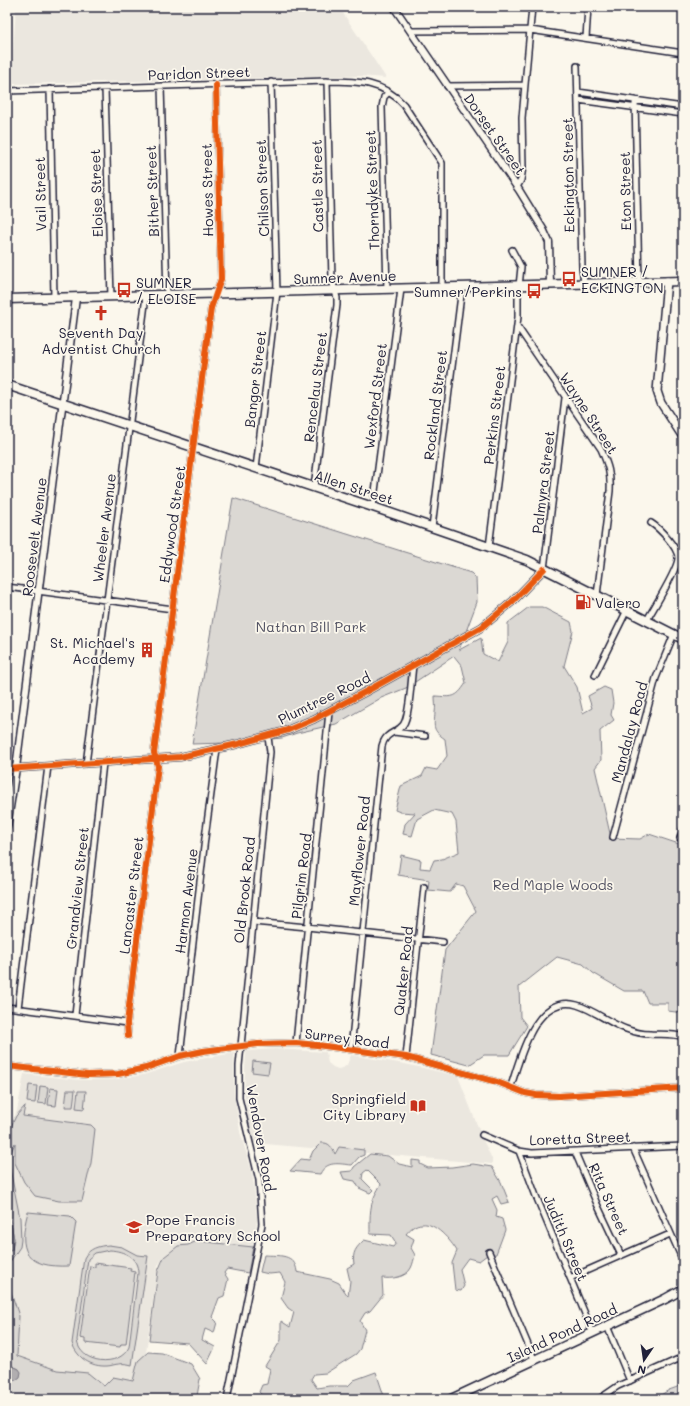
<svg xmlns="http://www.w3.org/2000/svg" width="690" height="1406" font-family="Mali,sans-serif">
  <rect width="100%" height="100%" fill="#fbf7ec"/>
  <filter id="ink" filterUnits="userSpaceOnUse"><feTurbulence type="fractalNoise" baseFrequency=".025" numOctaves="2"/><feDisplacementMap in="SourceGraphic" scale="8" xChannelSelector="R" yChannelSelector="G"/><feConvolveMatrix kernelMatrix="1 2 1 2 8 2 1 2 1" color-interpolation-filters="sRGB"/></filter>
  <g filter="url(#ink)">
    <path fill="#ebe7df" d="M 16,7 L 339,7 L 386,78 L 359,76 L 11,84 Z
      M 275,1049 L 326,1052 L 328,1063 L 333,1067 L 338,1069 L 343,1068 L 347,1065 L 351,1055 L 405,1064 L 458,1076 L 483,1140 L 492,1159 L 492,1164 L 254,1143 L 248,1117 L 244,1090 L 246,1051 Z
      M 234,1053 L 234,1092 L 240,1132 L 251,1168 L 254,1185 L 257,1220 L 253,1247 L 197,1241 L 189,1245 L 178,1246 L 164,1257 L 158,1265 L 141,1389 L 44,1377 L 7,1361 L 8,1327 L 7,1320 L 7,1254 L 14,1239 L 7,1204 L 7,1130 L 17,1111 L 24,1074 L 81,1080 L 112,1080 L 143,1075 L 184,1062 Z"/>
    <path fill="#dbd8d3" stroke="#7e7d87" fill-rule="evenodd" d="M 233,498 L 471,573 L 476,578 L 477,602 L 459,650 L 481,638 L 483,654 L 498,662 L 508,642 L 508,623 L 529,607 L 542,607 L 571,622 L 573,631 L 564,666 L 577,687 L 583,713 L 592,708 L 588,696 L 604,687 L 611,690 L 613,703 L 611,715 L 614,720 L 600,731 L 601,760 L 595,768 L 611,838 L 640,839 L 649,834 L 679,844 L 683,844 L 683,1013 L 668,1011 L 668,1003 L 648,1003 L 643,991 L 624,991 L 593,973 L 583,964 L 557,957 L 519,987 L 520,1017 L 527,1026 L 509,1055 L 484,1055 L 469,1065 L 431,1055 L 445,950 L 476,911 L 463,886 L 456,884 L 450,892 L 428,890 L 429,880 L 398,875 L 401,855 L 421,860 L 420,868 L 430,869 L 434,860 L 442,859 L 459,852 L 456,822 L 452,814 L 434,810 L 417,819 L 412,836 L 403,834 L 405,824 L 415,813 L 400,812 L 395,810 L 401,786 L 422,776 L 426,768 L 437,770 L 447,756 L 445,739 C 432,730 434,727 435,713 C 436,707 435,702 435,696 C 452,697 456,699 466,683 L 462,666 L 454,656 L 406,688 L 381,698 L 336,724 L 297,733 L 282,738 L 226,743 L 192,744 Z
      M 253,1061 L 270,1063 L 268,1074 L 252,1072 Z
      M 29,1085 L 37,1086 L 35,1103 L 27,1102 Z
      M 40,1086 L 48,1087 L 46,1104 L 38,1103 Z
      M 50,1088 L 58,1089 L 56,1106 L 48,1105 Z
      M 67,1090 L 75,1090 L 73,1107 L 65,1107 Z
      M 78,1091 L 86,1091 L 84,1109 L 76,1108 Z
      M 25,1106 L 23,1116 L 91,1125 L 95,1129 L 91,1163 L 82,1201 L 59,1201 L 35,1196 L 24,1182 L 15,1163 L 15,1143 L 8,1159 L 20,1218 L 21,1240 L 20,1247 L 7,1266 L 7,1254 L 14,1239 L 7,1204 L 7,1135 L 16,1116 Z
      M 321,1143 C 329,1142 332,1147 335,1154 L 339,1147 L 364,1150 L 364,1155 L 359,1157 L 352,1165 C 339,1164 327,1160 320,1174 L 290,1171 L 301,1159 L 309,1160 L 313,1151 Z
      M 370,1154 L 388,1156 L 399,1164 L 412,1167 L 412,1160 L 420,1161 L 420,1164 L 428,1168 L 452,1167 L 473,1164 L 492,1167 L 501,1182 L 509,1202 L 501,1204 L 497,1196 L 492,1199 L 497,1210 L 496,1217 L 502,1219 L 505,1230 L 496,1254 L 487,1255 L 479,1261 L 468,1258 L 460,1269 L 464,1286 L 461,1291 L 455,1290 L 452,1263 L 457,1251 C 451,1241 435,1222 422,1224 C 415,1224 410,1229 406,1234 L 414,1239 L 411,1248 L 415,1255 C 414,1259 413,1264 411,1268 C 406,1278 391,1279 382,1278 L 383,1295 L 370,1311 L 365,1313 L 360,1321 L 365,1330 L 360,1349 L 356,1354 L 326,1373 L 314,1374 L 311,1379 L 317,1388 L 329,1386 L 348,1386 L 354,1380 L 376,1372 L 385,1399 L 263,1399 L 264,1397 L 259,1392 L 262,1385 L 267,1384 L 270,1369 L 265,1366 L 281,1340 L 281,1321 L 290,1327 L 294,1312 L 288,1308 L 281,1298 L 285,1282 L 280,1273 L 269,1274 L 260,1272 L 264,1255 C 279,1256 295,1253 297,1272 L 330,1279 L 339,1283 L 348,1296 L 350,1281 L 347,1268 L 354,1264 C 352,1252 356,1248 364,1240 L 393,1247 L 396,1243 L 391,1235 L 370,1234 C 370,1222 369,1207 375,1195 C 377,1191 379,1188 381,1184 L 367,1170 L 363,1173 L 362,1179 L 373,1190 L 370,1193 L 359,1188 L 355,1181 L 344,1179 L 341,1172 L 352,1171 L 354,1167 Z
      M 28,1212 L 70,1216 L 76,1222 L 69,1266 C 26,1268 17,1251 28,1212 Z
      M 197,1241 L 253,1247 L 248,1273 L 227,1269 L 224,1273 L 228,1279 L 224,1296 L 219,1298 L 212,1317 L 217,1322 L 214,1333 L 205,1329 L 202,1340 L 215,1347 L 207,1364 L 188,1343 L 149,1340 L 158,1271 L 164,1257 L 178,1246 L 188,1245 Z
      M 109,1245 L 122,1247 L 137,1255 L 148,1256 L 132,1365 C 128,1364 124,1363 119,1364 C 115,1364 111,1366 107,1366 C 91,1367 77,1358 72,1343 L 84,1258 C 89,1248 99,1246 109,1245 ZM 110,1250 C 124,1251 138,1257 138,1273 L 129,1347 C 120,1368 79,1364 77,1340 L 88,1259 L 95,1253 Z
      M 95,1263 L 131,1268 L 130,1271 L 135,1272 L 126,1344 L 121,1344 L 120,1347 L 85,1343 L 85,1339 L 80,1338 L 90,1266 L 95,1267 Z
      M 7,1280 L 19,1316 L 17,1356 L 57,1370 L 88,1373 L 104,1386 L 113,1377 L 133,1381 L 138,1361 L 148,1352 L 162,1353 L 191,1364 L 200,1379 L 197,1396 L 216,1399 L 137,1399 L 135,1397 L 120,1399 L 7,1399 L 7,1381 L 16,1380 L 19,1369 L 10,1365 L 7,1361 L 7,1356 L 9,1345 L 7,1318 Z
      M 683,1385 L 683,1399 L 654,1399 L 669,1390 Z"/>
    <path fill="#b1aeb0" stroke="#787681" d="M 7,1204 L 14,1239 L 12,1250 L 8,1252 L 7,1254 Z
      M 7,1357 L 10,1365 L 19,1369 L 21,1372 L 20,1377 L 16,1380 L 7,1381 Z"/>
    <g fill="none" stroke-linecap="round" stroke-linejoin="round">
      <defs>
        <path id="minor" d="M 411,31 L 530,30 L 683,53
          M 586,38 L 588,7
          M 577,66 L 582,268 L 584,283
          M 161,86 L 167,295
          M 447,86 L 525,85
          M 105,88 L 111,297
          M 50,89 L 54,298
          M 7,91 L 327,81 C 357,81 383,81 404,105 L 442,163 L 442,288
          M 578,92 L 683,107
          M 578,100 L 683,114
          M 635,100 L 639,282
          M 517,187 L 521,180 L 523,167 L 522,118 L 532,7
          M 387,289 L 382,107 L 384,97 L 388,93
          M 517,326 L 601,449 C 608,465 611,474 610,491 L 597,595
          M 256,468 L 277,292 L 271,82
          M 314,487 L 337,305 L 337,298 L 332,280 L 327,81
          M 373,507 L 401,289
          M 432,527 L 462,287
          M 489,547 L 518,317 L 518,296 L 521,267 L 512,250
          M 544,569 L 565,398
          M 7,587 L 173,609
          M 647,620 C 654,607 677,571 678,559 C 679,548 659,528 651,523
          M 595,675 L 627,610
          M 394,732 L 425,736
          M 86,764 L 146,296
          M 613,837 L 656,678 L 674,634
          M 680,838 L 683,829
          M 253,922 L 307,927 L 443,942
          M 7,1007 L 127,1023
          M 18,1008 L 48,766
          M 75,1015 L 103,763
          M 128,1036 L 127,1023 L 158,766 L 154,753 L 211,308 L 221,279 L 216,85
          M 296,1043 L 329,712
          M 351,1049 L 382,746 C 386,731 396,734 403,725 C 410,716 411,678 413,666
          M 180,1056 L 205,838 L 217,749
          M 406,1057 L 424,887
          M 7,1066 L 88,1075 L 118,1074 L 146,1068 L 180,1056 L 203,1051 L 258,1044 L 296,1043 L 317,1045 L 406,1057 L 497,1082 L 525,1093 L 536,1095 L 559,1096 L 683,1088
          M 511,1086 C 520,1059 535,993 577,1005 C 594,1010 609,1023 626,1029 C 634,1032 642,1034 650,1034 C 661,1035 672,1033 683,1037
          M 482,1135 L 519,1151 L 532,1153 L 683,1146
          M 633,1148 L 683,1261
          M 519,1151 L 536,1196 L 593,1333
          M 575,1152 L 597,1204 L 621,1255
          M 489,1252 L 534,1359
          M 570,1278 L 670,1234
          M 607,1326 L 630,1381
          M 227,1399 L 262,1224 L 259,1180 L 239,1098 L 239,1066 L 270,752 L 268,737
          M 599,1399 L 618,1386 L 683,1357"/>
        <path id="tertiary" d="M 394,7 L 519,190 L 543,229 L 549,242 L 550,284
          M 7,769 L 180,757 L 238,744 L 288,730 L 314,719 L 367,691 L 482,627 L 513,601 L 544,569
          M 7,827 L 16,768 L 76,298"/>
        <path id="secondary" d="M 667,281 L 657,391 L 661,403 L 683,437"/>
        <path id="primary" d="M 7,299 L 683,281
          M 7,385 L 373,507 L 527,560 L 683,639
          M 451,1399 L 665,1299 L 683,1289"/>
      </defs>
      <use href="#minor" stroke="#22223b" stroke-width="8"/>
      <use href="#tertiary" stroke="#22223b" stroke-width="9"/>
      <use href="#secondary" stroke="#22223b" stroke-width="10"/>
      <use href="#primary" stroke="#22223b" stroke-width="11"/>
      <use href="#minor" stroke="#fbf7ec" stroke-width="5"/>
      <use href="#tertiary" stroke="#fbf7ec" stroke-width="6"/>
      <use href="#secondary" stroke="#fbf7ec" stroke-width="7"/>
      <use href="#primary" stroke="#fbf7ec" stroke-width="8"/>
      <defs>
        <path id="cycleway" d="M 7,769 L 180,757 L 238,744 L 288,730 L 314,719 L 367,691 L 482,627 L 513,601 L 544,569
          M 128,1036 L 127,1023 L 158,766 L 154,753 L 211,308 L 221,279 L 216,85
          M 7,1066 L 88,1075 L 118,1074 L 146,1068 L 180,1056 L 203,1051 L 258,1044 L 296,1043 L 317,1045 L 406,1057 L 497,1082 L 525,1093 L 536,1095 L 559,1096 L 683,1088"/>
      </defs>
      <use href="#cycleway" stroke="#fbf7ec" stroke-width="8"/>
      <use href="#cycleway" stroke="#e8590c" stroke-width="6"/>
    </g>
  </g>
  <defs>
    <symbol id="bus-bare" viewBox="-9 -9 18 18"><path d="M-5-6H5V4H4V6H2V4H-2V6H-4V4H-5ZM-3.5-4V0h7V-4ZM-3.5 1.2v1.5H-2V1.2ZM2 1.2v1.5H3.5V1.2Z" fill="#c8321e" stroke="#fbf7ec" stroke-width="2.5" paint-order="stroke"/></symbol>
    <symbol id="church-bare" viewBox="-9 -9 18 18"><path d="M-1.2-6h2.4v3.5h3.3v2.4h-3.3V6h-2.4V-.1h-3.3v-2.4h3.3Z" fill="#c8321e" stroke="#fbf7ec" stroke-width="2.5" paint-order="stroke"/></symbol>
    <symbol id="fuel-bare" viewBox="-9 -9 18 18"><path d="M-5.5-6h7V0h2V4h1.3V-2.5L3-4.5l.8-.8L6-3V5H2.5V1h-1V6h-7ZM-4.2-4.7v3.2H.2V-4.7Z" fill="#c8321e" stroke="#fbf7ec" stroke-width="2.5" paint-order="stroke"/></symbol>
    <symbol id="building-bare" viewBox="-9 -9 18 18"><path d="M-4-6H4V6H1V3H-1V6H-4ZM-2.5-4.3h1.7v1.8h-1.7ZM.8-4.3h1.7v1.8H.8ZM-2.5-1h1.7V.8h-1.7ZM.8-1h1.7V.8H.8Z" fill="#c8321e" stroke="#fbf7ec" stroke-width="2.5" paint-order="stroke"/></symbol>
    <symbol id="library-bare" viewBox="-9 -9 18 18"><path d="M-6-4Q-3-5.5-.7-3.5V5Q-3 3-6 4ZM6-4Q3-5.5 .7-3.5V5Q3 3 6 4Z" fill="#c8321e" stroke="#fbf7ec" stroke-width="2.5" paint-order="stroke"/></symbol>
    <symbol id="school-bare" viewBox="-9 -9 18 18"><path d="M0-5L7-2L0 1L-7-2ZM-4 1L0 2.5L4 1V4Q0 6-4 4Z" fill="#c8321e" stroke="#fbf7ec" stroke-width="2.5" paint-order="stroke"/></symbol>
  </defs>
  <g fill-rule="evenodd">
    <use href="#bus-bare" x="558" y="268" width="22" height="22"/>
    <use href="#bus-bare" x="113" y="279" width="22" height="22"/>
    <use href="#bus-bare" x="523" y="280" width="22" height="22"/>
    <use href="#church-bare" x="90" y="302" width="22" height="22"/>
    <use href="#fuel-bare" x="572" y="591" width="22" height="22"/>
    <use href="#building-bare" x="136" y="639" width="22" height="22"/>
    <use href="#library-bare" x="407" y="1095" width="22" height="22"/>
    <use href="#school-bare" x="123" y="1216" width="22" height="22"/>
  </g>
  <g text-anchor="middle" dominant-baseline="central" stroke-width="3.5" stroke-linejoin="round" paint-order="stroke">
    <g font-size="14" fill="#22223b" stroke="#fbf7ec">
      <text transform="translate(199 73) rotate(-2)">Paridon Street</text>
      <text transform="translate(495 134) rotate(55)">Dorset Street</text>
      <text transform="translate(568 175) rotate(-91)">Eckington Street</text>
      <text transform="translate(317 186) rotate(-91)">Castle Street</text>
      <text transform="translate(262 188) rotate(-92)">Chilson Street</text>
      <text transform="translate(207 190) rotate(-91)">Howes Street</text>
      <text transform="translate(372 190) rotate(-92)">Thorndyke Street</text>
      <text transform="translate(152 191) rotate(-92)">Bither Street</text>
      <text transform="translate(625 191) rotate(-91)">Eton Street</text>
      <text transform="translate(96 193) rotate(-92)">Eloise Street</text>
      <text transform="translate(40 194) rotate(-91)">Vail Street</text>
      <text transform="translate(345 277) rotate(-2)">Sumner Avenue</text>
      <text transform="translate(255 379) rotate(-83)">Bangor Street</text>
      <text transform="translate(315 387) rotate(-83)">Rencelau Street</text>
      <text transform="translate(375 396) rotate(-83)">Wexford Street</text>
      <text transform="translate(435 405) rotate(-83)">Rockland Street</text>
      <text transform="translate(589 413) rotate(57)">Wayne Street</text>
      <text transform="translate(494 415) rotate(-83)">Perkins Street</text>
      <text transform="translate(543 482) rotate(-83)">Palmyra Street</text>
      <text transform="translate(354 487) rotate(18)">Allen Street</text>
      <text transform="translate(172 524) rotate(-82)">Eddywood Street</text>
      <text transform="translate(104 528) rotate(-83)">Wheeler Avenue</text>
      <text transform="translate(34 537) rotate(-83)">Roosevelt Avenue</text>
      <text transform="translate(324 698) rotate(-26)">Plumtree Road</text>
      <text transform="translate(629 732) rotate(-75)">Mandalay Road</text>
      <text transform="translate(359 851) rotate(-84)">Mayflower Road</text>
      <text transform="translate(301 876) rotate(-83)">Pilgrim Road</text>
      <text transform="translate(77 888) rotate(-84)">Grandview Street</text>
      <text transform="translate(244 890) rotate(-84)">Old Brook Road</text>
      <text transform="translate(131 895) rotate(-83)">Lancaster Street</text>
      <text transform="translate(186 901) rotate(-83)">Harmon Avenue</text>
      <text transform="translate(403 971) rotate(-84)">Quaker Road</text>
      <text transform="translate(347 1038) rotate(7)">Surrey Road</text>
      <text transform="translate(261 1138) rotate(80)">Wendover Road</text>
      <text transform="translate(580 1138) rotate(-2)">Loretta Street</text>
      <text transform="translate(609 1199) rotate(66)">Rita Street</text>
      <text transform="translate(566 1238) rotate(67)">Judith Street</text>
      <text transform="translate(562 1333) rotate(-25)">Island Pond Road</text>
    </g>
    <g font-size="14" fill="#22223b" stroke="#fbf7ec" text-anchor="start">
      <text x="581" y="271">SUMNER /<tspan x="581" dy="16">ECKINGTON</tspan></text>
      <text x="136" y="282">SUMNER<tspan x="136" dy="16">/ ELOISE</tspan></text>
      <text x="522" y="291" text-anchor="end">Sumner/Perkins</text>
      <text x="101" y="332" text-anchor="middle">Seventh Day<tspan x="101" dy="16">Adventist Church</tspan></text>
      <text x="595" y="602">Valero</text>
      <text x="135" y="642" text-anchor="end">St. Michael's<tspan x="135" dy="16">Academy</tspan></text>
      <text x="406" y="1098" text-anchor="end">Springfield<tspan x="406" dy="16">City Library</tspan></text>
      <text x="146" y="1219">Pope Francis<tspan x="146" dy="16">Preparatory School</tspan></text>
    </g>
    <g font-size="14" fill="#505061" stroke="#fbf7ec">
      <text x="311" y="626">Nathan Bill Park</text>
      <text x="553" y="884">Red Maple Woods</text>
    </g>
  </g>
  <rect width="690" height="1406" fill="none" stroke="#fbf7ec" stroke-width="24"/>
  <rect x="12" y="12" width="666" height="1382" fill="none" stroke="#22223b" stroke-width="1.5" filter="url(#ink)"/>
  <g transform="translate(644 1360) rotate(193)" stroke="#fbf7ec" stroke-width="3" paint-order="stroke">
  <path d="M0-3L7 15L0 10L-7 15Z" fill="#22223b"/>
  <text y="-6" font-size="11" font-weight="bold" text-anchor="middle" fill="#22223b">N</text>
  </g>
</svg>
